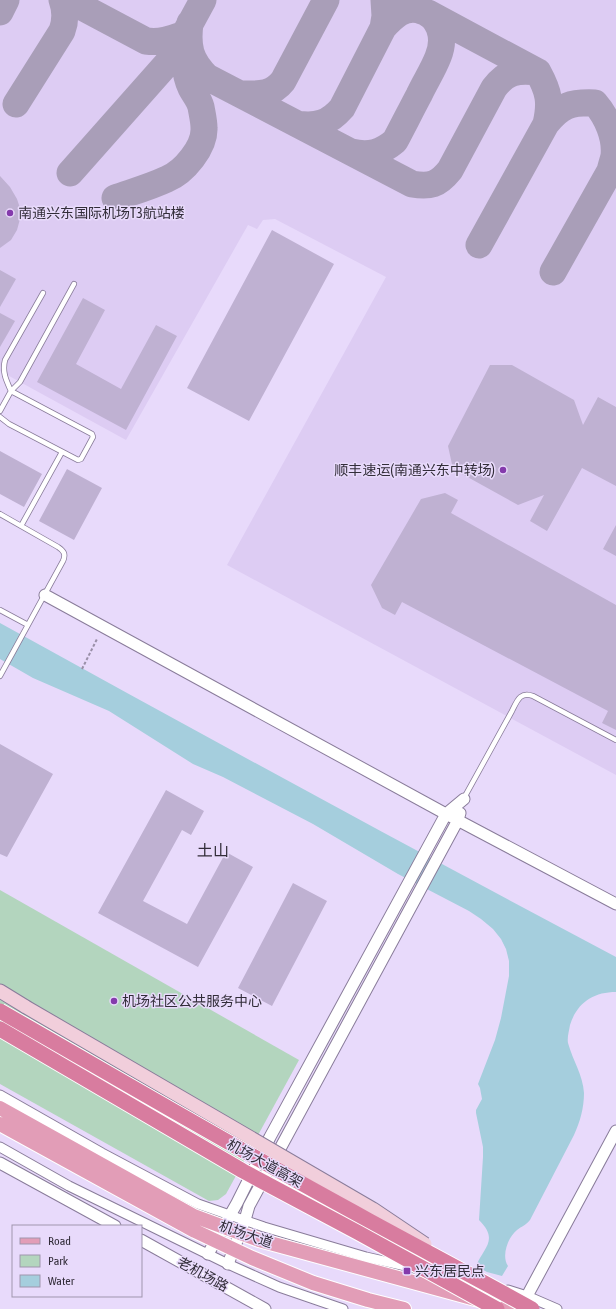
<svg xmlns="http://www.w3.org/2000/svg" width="616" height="1309" font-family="'Asap Condensed','Noto Sans SC',sans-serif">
  <rect width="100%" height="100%" fill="#e8dafb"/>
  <path fill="#ddccf3" d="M 0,0 L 616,0 L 616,775 L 227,565 L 386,277 L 275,219 L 263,220 L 257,229 L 248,225 L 126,440 L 0,371 Z"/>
  <path fill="#b3d5be" d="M 0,890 L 299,1060 L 226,1194 L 218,1200 L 209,1201 L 0,1084 Z"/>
  <path fill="#a5cedd" d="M 0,623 C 205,736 410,848 616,957 L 616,992 C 593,992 577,1003 570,1025 C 569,1031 567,1038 568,1043 C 573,1061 583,1075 584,1093 C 584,1108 580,1122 574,1135 L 530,1220 C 525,1226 522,1226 517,1230 C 508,1237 501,1256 508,1266 L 502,1276 L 487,1272 L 476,1266 C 484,1247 499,1240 479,1220 L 483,1157 L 483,1147 L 476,1113 L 476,1110 L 482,1099 L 480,1088 L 478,1084 L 495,1040 L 501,1018 L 509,976 L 509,961 L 506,949 L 501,939 L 493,929 L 481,919 L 469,911 L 398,874 L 313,824 L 223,777 L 193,764 L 109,711 L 33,678 L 0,659 Z"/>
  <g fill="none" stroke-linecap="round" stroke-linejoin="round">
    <path stroke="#a99eb8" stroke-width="27" d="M 69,0 L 146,41 C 161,43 171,39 185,34 C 183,49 184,74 191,88 C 194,94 199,99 201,107 C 202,113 204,121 204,128 C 205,147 184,172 167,179 C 150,187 132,192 115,198
      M 0,12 L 6,0
      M 428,13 L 538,72
      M 190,23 C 187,47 190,60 207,77 L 412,184 C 430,187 438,185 450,170 L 494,88 C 507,71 517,70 538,72 C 549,92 551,102 546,124 L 479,245
      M 240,94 C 258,94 271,96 283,81 L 326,0
      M 16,104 L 62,31 C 66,20 66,11 62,0
      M 297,124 C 317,127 329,123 342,108 L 383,28 L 385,16 L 384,0
      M 546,124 C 561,105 571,102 595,103 C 607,117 616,137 614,156 C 613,161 611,166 610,171 L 553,272
      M 351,152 C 369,156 381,153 395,141 C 403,126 411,110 419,95 C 425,82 433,70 438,57 C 446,38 440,15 419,10 C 404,6 393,17 383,28
      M 70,173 L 171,59 L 203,0"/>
  </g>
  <path fill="#bfb1d2" d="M 0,176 L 10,187 L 17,199 L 20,208 L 20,219 L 17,230 L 11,240 L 0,248 Z
    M 272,230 L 334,264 L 249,421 L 187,388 Z
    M 0,270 L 16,279 L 0,307 Z
    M 83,298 L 105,310 L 76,364 L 121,389 L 156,325 L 177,336 L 126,430 L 37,382 Z
    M 0,313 L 15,321 L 0,347 Z
    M 490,365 L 512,365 L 574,400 L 583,425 L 598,397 L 616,407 L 616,486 L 582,468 L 547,531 L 530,521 L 544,495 L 518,505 L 453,469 L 448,446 Z
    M 0,451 L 42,474 L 24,507 L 0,494 Z
    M 67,469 L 102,488 L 74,540 L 39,521 Z
    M 445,493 L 458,500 L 451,513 L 616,605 L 616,730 L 602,723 L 608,711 L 402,602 L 395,615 L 382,608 L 371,585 L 421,499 Z
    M 616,525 L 616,556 L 603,549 Z
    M 0,744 L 53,774 L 7,857 L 0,854 Z
    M 166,790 L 204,811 L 191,835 L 182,830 L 143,901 L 187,924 L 226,852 L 253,867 L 198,967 L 98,913 Z
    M 293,883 L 327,901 L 272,1006 L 238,988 Z"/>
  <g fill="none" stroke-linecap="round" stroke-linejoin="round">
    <defs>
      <path id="service" d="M 0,411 L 11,391 L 20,382 L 74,284
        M 0,417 L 9,424 L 78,460 L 81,459 L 93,437 L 92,434 L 11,391 C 6,380 2,372 5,360 L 43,293
        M 0,514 L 58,547 C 64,551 66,554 63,561 L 0,676
        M 21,526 L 62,452
        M 0,610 L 28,625
        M 464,798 L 512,711 C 517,701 520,691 533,696 L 616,740"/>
      <path id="minor" d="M 0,1095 L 102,1153 L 198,1204 L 264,1227 L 366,1257 L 414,1268
        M 0,1147 L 69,1186 L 228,1264 L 279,1287 L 343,1309
        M 446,1276 L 474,1282
        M 508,1290 L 527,1296 L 557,1309"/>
      <path id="tertiary" d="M 45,595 L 446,814 L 616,904
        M 0,1163 L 115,1226
        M 141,1240 L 265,1309
        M 208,1254 L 237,1203 L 270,1137 L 446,814 L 464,799
        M 228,1264 L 245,1220 L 249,1206 L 458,820 L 460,813
        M 520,1309 L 616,1131"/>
      <path id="secondary" d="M 0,991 L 26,1007"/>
      <path id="primary" d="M 0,1108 L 194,1216 L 259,1240 L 512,1309
        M 0,1124 L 195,1231 L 252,1258 L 313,1283 L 368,1300 L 404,1309"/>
    </defs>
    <use href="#service" stroke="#897c9a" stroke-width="6"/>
    <use href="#minor" stroke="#897c9a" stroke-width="11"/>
    <use href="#tertiary" stroke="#897c9a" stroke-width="13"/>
    <use href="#secondary" stroke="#897c9a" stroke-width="15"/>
    <use href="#primary" stroke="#fff" stroke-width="16"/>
    <path stroke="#998fa7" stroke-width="2" stroke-dasharray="3 2" stroke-linecap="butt" d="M 82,669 L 97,639"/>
    <use href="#service" stroke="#fff" stroke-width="4.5"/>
    <use href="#minor" stroke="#fff" stroke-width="9"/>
    <use href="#tertiary" stroke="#fff" stroke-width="11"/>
    <use href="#secondary" stroke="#f1cedb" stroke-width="13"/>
    <use href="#primary" stroke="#e29db7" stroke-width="14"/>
    <defs>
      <path id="secondary-bridge" d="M 26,1007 L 373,1209 L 425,1244"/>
      <path id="trunk-bridge" d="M 0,1011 C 122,1081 244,1153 368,1220 C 423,1250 478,1279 532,1309
        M 0,1029 L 243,1171 L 359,1233 L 497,1309"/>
    </defs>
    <use href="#secondary-bridge" stroke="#897c9a" stroke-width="15" stroke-linecap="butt"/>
    <use href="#trunk-bridge" stroke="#fff" stroke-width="17" stroke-linecap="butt"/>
    <use href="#secondary-bridge" stroke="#f1cedb" stroke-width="13"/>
    <use href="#trunk-bridge" stroke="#d87c9f" stroke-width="15"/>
  </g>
  <g fill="#843aac" stroke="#e8dafb" stroke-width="1.5">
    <circle cx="10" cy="213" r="4"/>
    <circle cx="503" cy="470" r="4"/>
    <circle cx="114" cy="1001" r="4"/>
    <rect x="403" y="1267" width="8" height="8" rx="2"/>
  </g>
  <g text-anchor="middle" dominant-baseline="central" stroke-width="3" stroke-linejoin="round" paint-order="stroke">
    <g font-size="14" fill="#322d39" stroke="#e8dafb" text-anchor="start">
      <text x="18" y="213">南通兴东国际机场T3航站楼</text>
      <text x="495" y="470" text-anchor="end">顺丰速运(南通兴东中转场)</text>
      <text x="122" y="1001">机场社区公共服务中心</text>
      <text x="415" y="1271">兴东居民点</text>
    </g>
    <g font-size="14" fill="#322d39" stroke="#e8dafb">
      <text transform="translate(265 1163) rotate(29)">机场大道高架</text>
      <text transform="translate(246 1234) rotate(19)">机场大道</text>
      <text transform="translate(203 1274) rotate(29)">老机场路</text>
    </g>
    <g font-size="16" fill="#322d39" stroke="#e8dafb">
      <text x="213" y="850">土山</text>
    </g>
  </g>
  <rect x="12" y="1225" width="130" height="72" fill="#e8dafb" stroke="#9f95ad"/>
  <rect x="20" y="1238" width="20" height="6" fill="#e29db7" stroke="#9f95ad"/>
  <text x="48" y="1245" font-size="12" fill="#322d39">Road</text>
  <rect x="20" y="1255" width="20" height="12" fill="#b3d5be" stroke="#9f95ad"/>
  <text x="48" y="1265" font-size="12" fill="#322d39">Park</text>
  <rect x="20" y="1275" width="20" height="12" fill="#a5cedd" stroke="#9f95ad"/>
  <text x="48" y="1285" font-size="12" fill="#322d39">Water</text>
</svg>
